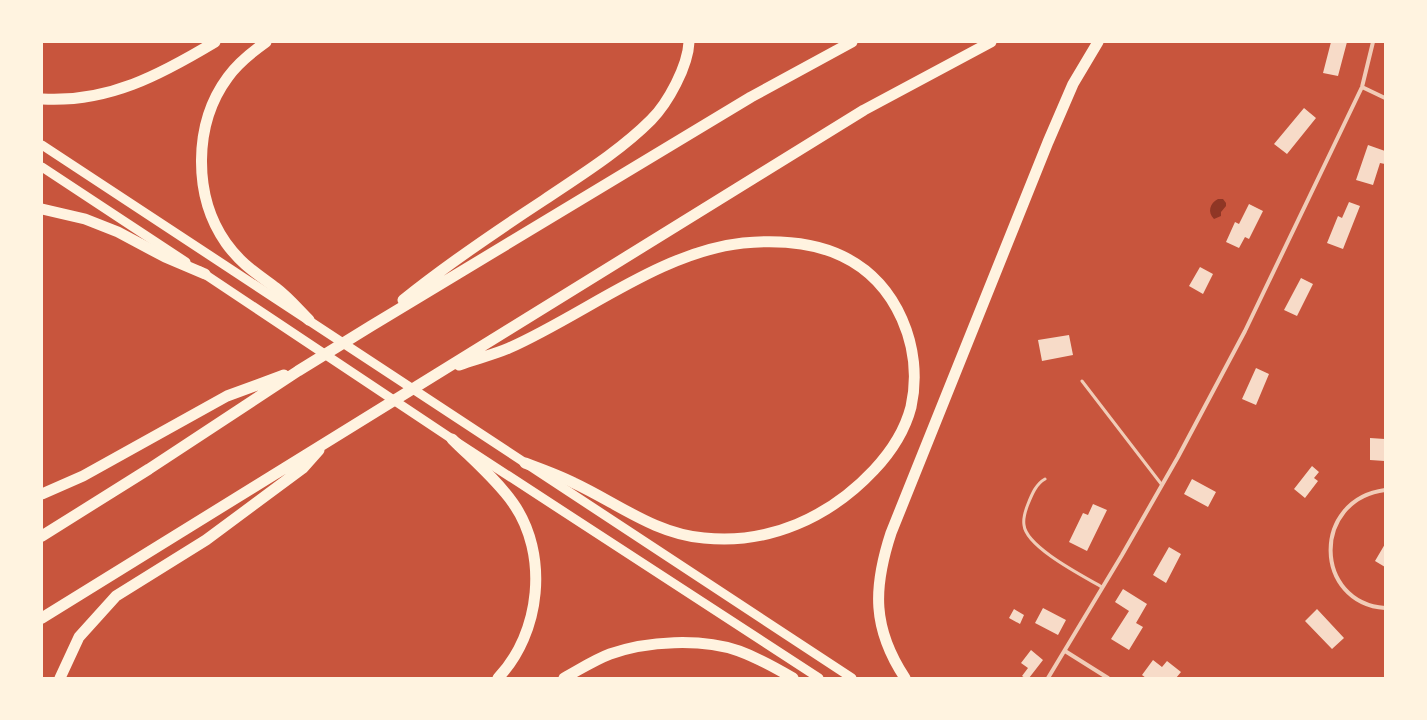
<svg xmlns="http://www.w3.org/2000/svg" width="1427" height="720" font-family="Commissioner,sans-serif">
  <rect width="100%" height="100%" fill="#c8553d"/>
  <path fill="#8f3625" d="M 1218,199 L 1223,199 L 1226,203 L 1226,206 L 1221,212 L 1221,216 L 1214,219 C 1207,212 1210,203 1218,199 Z"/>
  <path fill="#f7dbc8" d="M 1331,42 L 1347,42 L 1338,76 L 1323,73 Z
    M 1304,108 L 1316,118 L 1287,154 L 1274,144 Z
    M 1368,145 L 1385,151 L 1385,164 L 1380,163 L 1373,185 L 1356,180 Z
    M 1349,202 L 1360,206 L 1343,249 L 1327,243 L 1338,216 L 1342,218 Z
    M 1249,204 L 1263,211 L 1249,239 L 1245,237 L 1239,248 L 1226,242 L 1235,222 L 1239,224 Z
    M 1200,267 L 1213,274 L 1203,294 L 1189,286 Z
    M 1301,278 L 1313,284 L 1297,316 L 1284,310 Z
    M 1069,335 L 1073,355 L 1042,361 L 1038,340 Z
    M 1256,368 L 1269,374 L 1256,405 L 1242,399 Z
    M 1370,438 L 1385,439 L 1385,461 L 1370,460 Z
    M 1312,466 L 1319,472 L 1314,478 L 1318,481 L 1305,498 L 1294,489 Z
    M 1192,479 L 1216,492 L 1208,507 L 1184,494 Z
    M 1093,504 L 1107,510 L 1087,551 L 1069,542 L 1083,513 L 1088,515 Z
    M 1385,544 L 1385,567 L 1375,561 Z
    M 1169,547 L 1181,554 L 1166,583 L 1153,575 Z
    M 1123,589 L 1147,604 L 1136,623 L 1143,627 L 1129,650 L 1111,639 L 1129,611 L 1115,602 Z
    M 1043,608 L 1066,620 L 1058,635 L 1035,623 Z
    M 1014,609 L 1024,615 L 1020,624 L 1009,618 Z
    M 1317,609 L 1344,638 L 1332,649 L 1305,621 Z
    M 1031,650 L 1043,660 L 1029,678 L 1025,678 L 1022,676 L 1028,668 L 1021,663 Z
    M 1153,660 L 1162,667 L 1167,661 L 1181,672 L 1176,678 L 1146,678 L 1142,675 Z"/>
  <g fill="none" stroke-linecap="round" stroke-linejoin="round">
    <path stroke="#f1ccb7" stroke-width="3" d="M 1082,381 L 1162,485
      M 1045,479 C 1036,484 1032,494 1028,504 C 1026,509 1023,519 1024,525 C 1026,547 1083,576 1102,587"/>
    <path stroke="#f1ccb7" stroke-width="4" d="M 1362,87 L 1385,98
      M 1385,490 C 1311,500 1314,603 1385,608
      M 1065,651 L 1108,678
      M 1048,678 L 1122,555 L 1178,457 L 1245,331 L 1362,87 L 1373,42"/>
    <path stroke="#fff3e0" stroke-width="9" d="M 42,145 L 852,678
      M 42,167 L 186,262
      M 200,271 L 452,439 L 819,678"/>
    <path stroke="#fff3e0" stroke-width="11" d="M 266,42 C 252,52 238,63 228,77 C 193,124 193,196 226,243 C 241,264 256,273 276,288 C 288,297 298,309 309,320
      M 42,99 C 108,103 160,75 215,42
      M 42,209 L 85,219 L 118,232 L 165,257 L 205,274
      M 403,300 C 449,263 495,232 544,200 C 581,175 620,151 651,120 C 668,103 688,66 689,42
      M 459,365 C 475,359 493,355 509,348 C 584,315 660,252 743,243 C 776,240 811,241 842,256 C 897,282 924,348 911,407 C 905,430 890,453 874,470 C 830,517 769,545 704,538 C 655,534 617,503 574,483 C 558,475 541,469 525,463
      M 452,439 C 472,459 496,479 513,503 C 549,554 541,633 498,678
      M 42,494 L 83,476 L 227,396 L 284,375
      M 42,536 L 149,469 L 298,371 L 371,326 L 751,97 L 852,42
      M 42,618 L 864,110 L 991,42
      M 60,678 L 79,637 L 116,596 L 206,540 L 303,468 L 319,450
      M 564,678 C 579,670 594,660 610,654 C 647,641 701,638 739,651 C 758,658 776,668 793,678
      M 905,678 C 872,628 873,588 891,533 L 1048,142 L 1073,84 L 1098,42"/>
  </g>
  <rect width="1427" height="720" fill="none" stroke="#fff3e0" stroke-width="86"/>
</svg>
